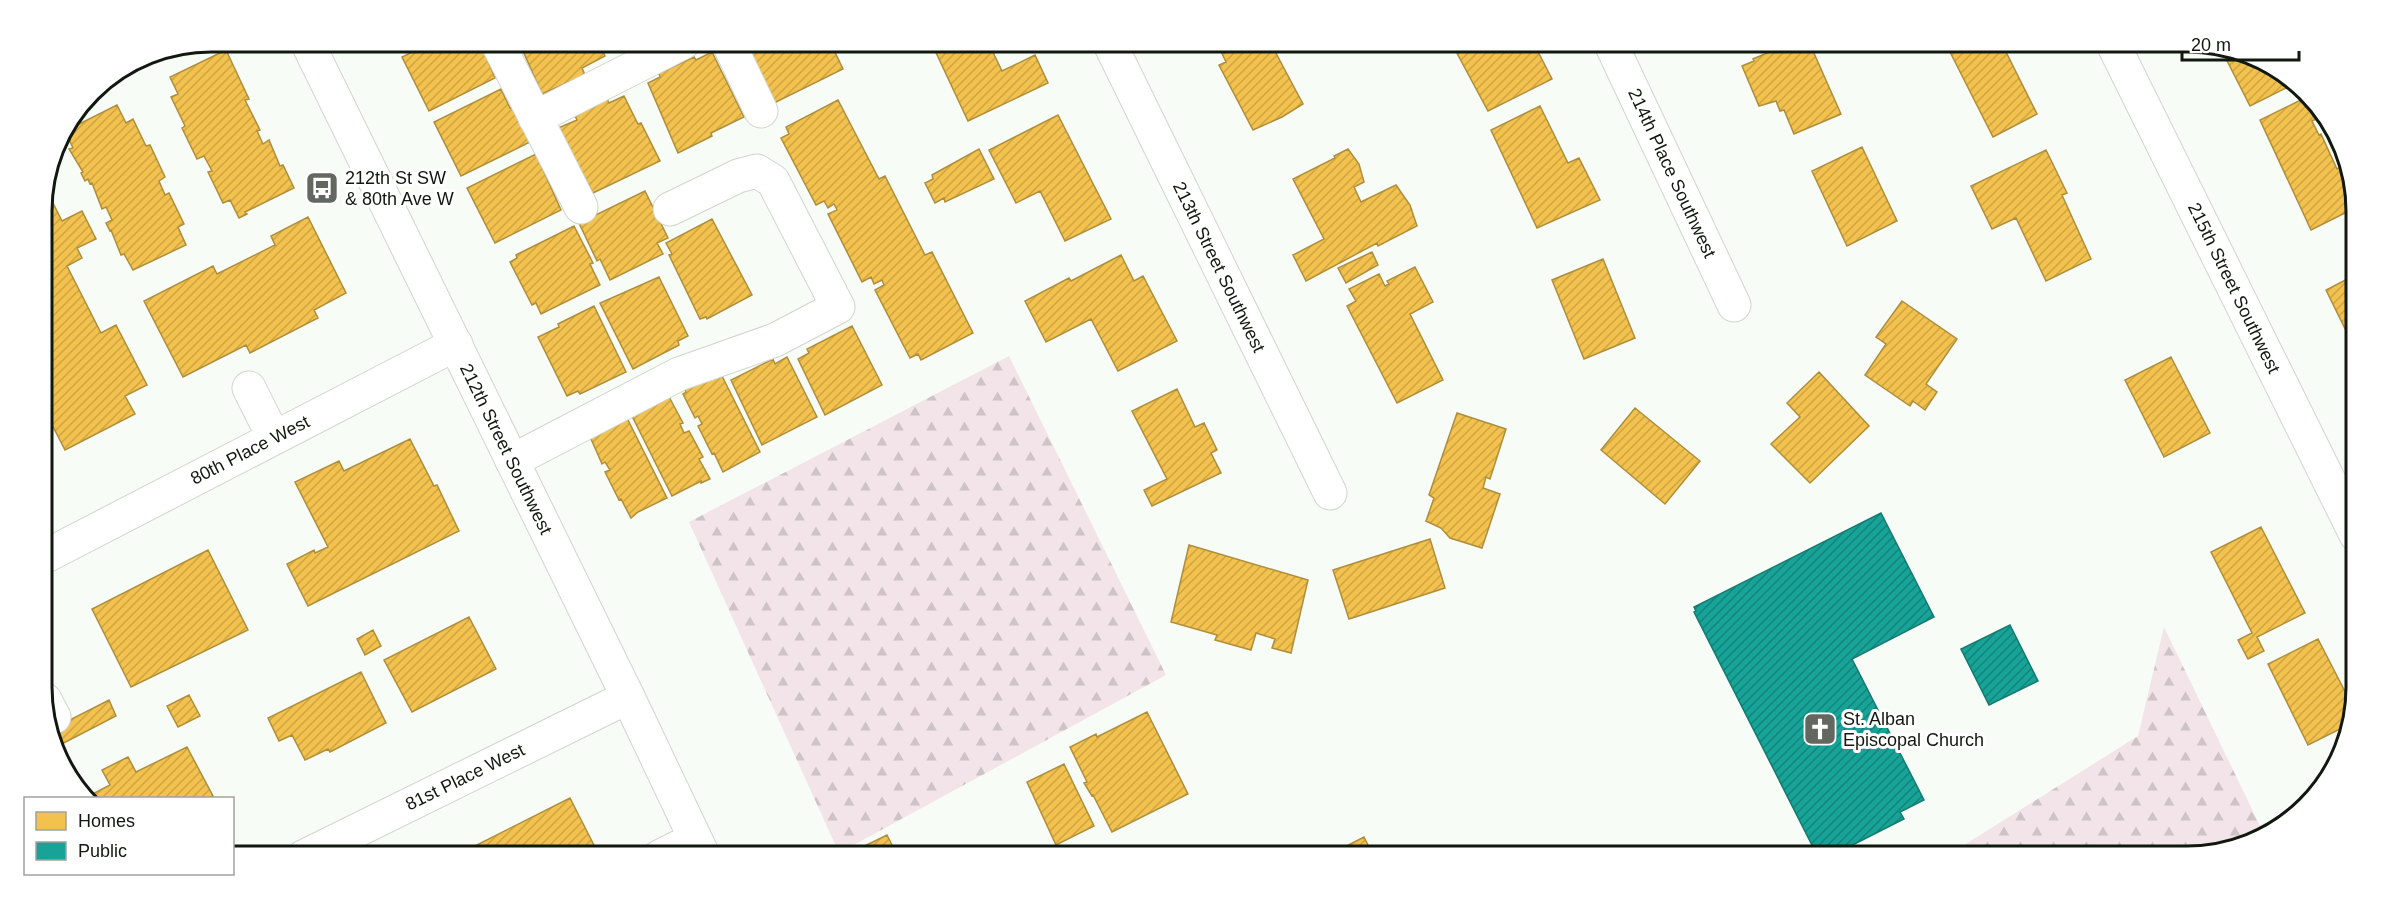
<svg xmlns="http://www.w3.org/2000/svg" width="2398" height="899" font-family="Helvetica,sans-serif">
  <defs>
    <pattern id="forest-firs" width="22" height="20" patternUnits="userSpaceOnUse" patternTransform="scale(1.5)"><rect width="22" height="20" fill="#f2e4e9"/><path d="M5 1l3.5 6h-7zM16 11l3.5 6h-7z" fill="#cec3c7"/></pattern>
    <pattern id="homes-hatch" width="6" height="6" patternUnits="userSpaceOnUse" patternTransform="scale(1.5)"><rect width="6" height="6" fill="#f2c14e"/><path d="M-1 1l2-2M0 6l6-6M5 7l2-2" fill="none" stroke="#cea543"/></pattern>
    <pattern id="public-hatch" width="6" height="6" patternUnits="userSpaceOnUse" patternTransform="scale(1.5)"><rect width="6" height="6" fill="#17a398"/><path d="M-1 1l2-2M0 6l6-6M5 7l2-2" fill="none" stroke="#13847a"/></pattern>
  </defs>
  <rect width="100%" height="100%" fill="#f7fcf6"/>
  <path fill="url(#forest-firs)" d="M 1009,356 L 1166,675 L 839,853 L 689,522 Z
    M 2164,627 L 2263,832 L 2197,857 L 1945,857 L 2138,736 Z"/>
  <path fill="url(#homes-hatch)" stroke="#ae8e3b" stroke-width="1.5" d="M 432,42 L 480,42 L 495,78 L 429,111 L 402,57 Z
    M 519,42 L 598,42 L 605,56 L 582,68 L 585,75 L 542,94 Z
    M 626,42 L 646,42 L 630,50 Z
    M 762,42 L 830,42 L 843,69 L 774,103 L 748,49 Z
    M 931,42 L 988,42 L 1002,71 L 1035,55 L 1048,83 L 968,121 Z
    M 1219,42 L 1270,42 L 1303,104 L 1282,117 L 1253,130 L 1219,65 L 1226,62 L 1217,43 Z
    M 1451,42 L 1512,42 L 1514,45 L 1533,42 L 1552,79 L 1488,111 Z
    M 1793,42 L 1809,42 L 1841,114 L 1794,134 L 1784,110 L 1780,111 L 1776,101 L 1759,106 L 1742,66 L 1754,61 L 1753,59 Z
    M 1945,42 L 2001,42 L 2037,114 L 1993,137 Z
    M 2211,46 L 2241,51 L 2292,85 L 2250,106 L 2221,49 L 2214,52 Z
    M 226,50 L 249,99 L 245,100 L 260,130 L 257,131 L 263,144 L 269,140 L 280,166 L 283,165 L 294,188 L 245,212 L 247,214 L 239,218 L 230,200 L 223,203 L 208,172 L 212,171 L 204,156 L 197,159 L 182,128 L 185,126 L 171,97 L 178,94 L 170,77 Z
    M 712,52 L 744,117 L 711,133 L 712,136 L 678,153 L 648,83 L 660,77 L 659,73 L 694,57 L 696,60 Z
    M 501,89 L 510,108 L 512,107 L 530,142 L 461,176 L 434,122 Z
    M 624,96 L 638,124 L 641,123 L 660,161 L 593,193 L 558,128 L 577,120 L 575,116 L 607,99 L 609,103 Z
    M 2309,96 L 2314,100 L 2322,116 L 2312,121 L 2319,135 L 2321,134 L 2337,169 L 2344,165 L 2355,189 L 2355,208 L 2311,230 L 2260,120 Z
    M 838,100 L 879,179 L 885,176 L 925,255 L 932,252 L 973,333 L 921,360 L 918,354 L 910,358 L 875,290 L 884,285 L 882,280 L 874,284 L 871,277 L 862,282 L 828,214 L 837,210 L 834,204 L 828,208 L 824,201 L 816,205 L 781,138 L 789,134 L 786,127 Z
    M 117,105 L 126,123 L 133,119 L 146,146 L 150,145 L 165,177 L 159,181 L 165,195 L 169,193 L 184,224 L 178,227 L 186,245 L 133,270 L 124,254 L 121,255 L 111,230 L 110,231 L 106,223 L 112,220 L 106,207 L 102,209 L 92,183 L 90,184 L 88,179 L 85,181 L 81,173 L 83,172 L 69,149 L 73,148 L 65,131 Z
    M 1540,106 L 1568,163 L 1579,158 L 1600,200 L 1537,228 L 1491,130 Z
    M 1058,115 L 1111,219 L 1065,241 L 1040,191 L 1016,203 L 989,150 Z
    M 1862,147 L 1897,221 L 1847,246 L 1812,171 Z
    M 979,149 L 994,179 L 945,202 L 944,198 L 935,203 L 925,183 L 933,179 L 932,175 Z
    M 1348,149 L 1359,164 L 1364,182 L 1354,187 L 1361,202 L 1396,185 L 1410,205 L 1417,226 L 1378,246 L 1377,243 L 1306,281 L 1293,255 L 1324,239 L 1293,179 L 1335,158 L 1334,156 Z
    M 2046,150 L 2067,193 L 2062,195 L 2091,259 L 2046,281 L 2016,218 L 1992,229 L 1971,186 Z
    M 536,154 L 561,210 L 495,243 L 467,188 Z
    M 645,191 L 668,238 L 657,243 L 663,254 L 610,280 L 600,259 L 597,261 L 579,223 Z
    M 51,199 L 62,221 L 82,211 L 96,239 L 77,248 L 82,258 L 67,266 L 101,333 L 116,325 L 147,385 L 125,396 L 135,414 L 65,450 L 44,409 L 42,203 Z
    M 308,217 L 346,293 L 314,310 L 318,318 L 250,353 L 246,345 L 183,377 L 144,301 L 213,266 L 217,274 L 275,245 L 271,236 Z
    M 712,219 L 752,295 L 707,319 L 706,317 L 700,319 L 669,255 L 672,254 L 666,243 Z
    M 574,226 L 593,263 L 590,264 L 600,285 L 541,314 L 536,303 L 532,305 L 510,262 L 517,258 L 516,255 Z
    M 1372,252 L 1378,265 L 1346,283 L 1338,268 Z
    M 1121,255 L 1134,281 L 1143,276 L 1177,341 L 1118,371 L 1091,319 L 1046,342 L 1025,301 L 1069,278 L 1071,281 Z
    M 1603,259 L 1635,338 L 1584,359 L 1552,280 Z
    M 1415,267 L 1433,302 L 1410,314 L 1443,380 L 1397,403 L 1347,306 L 1356,301 L 1349,289 L 1379,274 L 1385,286 L 1389,284 L 1387,281 Z
    M 2355,275 L 2355,349 L 2326,290 Z
    M 659,277 L 688,336 L 678,341 L 679,345 L 633,369 L 600,303 Z
    M 1902,301 L 1957,339 L 1926,384 L 1937,392 L 1925,410 L 1913,401 L 1910,406 L 1865,375 L 1886,344 L 1876,337 Z
    M 594,306 L 626,372 L 580,394 L 578,391 L 567,396 L 538,337 L 559,327 L 558,324 Z
    M 852,326 L 882,385 L 825,415 L 798,359 L 809,353 L 807,349 Z
    M 787,357 L 817,417 L 762,445 L 731,380 L 773,359 L 775,364 Z
    M 2171,357 L 2210,433 L 2164,457 L 2125,380 Z
    M 718,368 L 760,452 L 723,472 L 714,453 L 712,454 L 698,426 L 702,424 L 698,416 L 695,418 L 683,394 L 686,392 L 683,386 Z
    M 1819,372 L 1869,426 L 1810,483 L 1771,444 L 1800,417 L 1787,403 Z
    M 1177,389 L 1195,427 L 1204,423 L 1217,450 L 1211,453 L 1221,473 L 1152,506 L 1144,490 L 1167,479 L 1132,411 Z
    M 667,393 L 683,423 L 680,424 L 684,433 L 689,431 L 703,457 L 699,459 L 710,479 L 701,483 L 701,481 L 672,496 L 630,412 Z
    M 1635,408 L 1700,461 L 1665,504 L 1601,450 Z
    M 1457,413 L 1506,429 L 1490,479 L 1486,477 L 1483,488 L 1500,494 L 1482,548 L 1450,538 L 1441,528 L 1426,521 L 1434,498 L 1429,495 Z
    M 625,414 L 667,498 L 638,512 L 631,518 L 621,499 L 619,500 L 605,472 L 610,470 L 605,462 L 602,464 L 588,432 Z
    M 410,439 L 434,486 L 437,485 L 459,531 L 308,606 L 287,564 L 314,550 L 315,553 L 328,547 L 295,482 L 339,461 L 344,471 Z
    M 2261,527 L 2305,613 L 2257,637 L 2264,651 L 2248,659 L 2238,640 L 2252,633 L 2211,552 Z
    M 1430,539 L 1445,588 L 1349,619 L 1333,570 Z
    M 1189,545 L 1308,580 L 1291,653 L 1272,648 L 1275,639 L 1256,633 L 1251,650 L 1215,640 L 1217,635 L 1171,622 Z
    M 208,550 L 248,630 L 131,687 L 92,609 Z
    M 469,617 L 496,669 L 412,712 L 384,660 Z
    M 373,630 L 381,646 L 365,655 L 357,639 Z
    M 2318,639 L 2353,707 L 2350,724 L 2308,745 L 2268,664 Z
    M 361,672 L 386,723 L 330,752 L 328,749 L 305,760 L 292,735 L 279,741 L 268,718 Z
    M 189,695 L 200,716 L 178,727 L 167,706 Z
    M 109,700 L 116,716 L 58,746 L 50,730 Z
    M 1147,712 L 1188,794 L 1112,832 L 1093,795 L 1092,796 L 1084,783 L 1087,782 L 1070,747 L 1096,734 L 1097,737 Z
    M 187,747 L 213,796 L 209,798 L 85,798 L 110,785 L 102,770 L 128,757 L 136,772 Z
    M 1064,764 L 1094,826 L 1056,845 L 1027,782 Z
    M 570,798 L 600,857 L 456,857 L 455,856 Z
    M 570,798 L 600,857 L 456,857 L 455,856 Z
    M 887,835 L 898,857 L 842,857 Z
    M 1364,837 L 1374,857 L 1328,857 L 1327,856 Z"/>
  <path fill="url(#public-hatch)" stroke="#15796f" stroke-width="1.5" d="M 1881,513 L 1934,617 L 1852,659 L 1924,800 L 1900,812 L 1904,819 L 1829,857 L 1818,857 L 1694,612 L 1696,611 L 1694,607 Z
    M 2010,625 L 2038,681 L 1989,705 L 1961,649 Z"/>
  <g fill="none" stroke-linecap="round" stroke-linejoin="round">
    <defs>
      <path id="minor" d="M 497,42 L 581,207
        M 728,42 L 761,111
        M 1109,42 L 1330,493
        M 1610,42 L 1734,305
        M 2112,42 L 2356,535
        M 535,118 L 684,42
        M 249,388 L 274,438
        M 512,461 L 679,374 L 775,340 L 838,307 L 773,181 L 757,171 L 738,176 L 670,209
        M 44,557 L 456,344
        M 45,700 L 54,717
        M 303,857 L 628,697
        M 659,857 L 695,839"/>
      <path id="major" d="M 307,42 L 628,697 L 704,857"/>
    </defs>
    <use href="#minor" stroke="#d0d6cf" stroke-width="35"/>
    <use href="#major" stroke="#d0d6cf" stroke-width="35"/>
    <use href="#minor" stroke="#fefffe" stroke-width="33"/>
    <use href="#major" stroke="#fefffe" stroke-width="33"/>
  </g>
  <defs>
    <symbol id="bus-square" viewBox="-11 -11 22 22"><rect x="-9" y="-9" width="18" height="18" rx="4" fill="#626860" stroke="#fff"/><path d="M-5-6H5V4H4V6H2V4H-2V6H-4V4H-5ZM-3.5-4V0h7V-4ZM-3.5 1.2v1.5H-2V1.2ZM2 1.2v1.5H3.5V1.2Z" fill="#fff"/></symbol>
    <symbol id="church-square" viewBox="-11 -11 22 22"><rect x="-9" y="-9" width="18" height="18" rx="4" fill="#626860" stroke="#fff"/><path d="M-1.2-6h2.4v3.5h3.3v2.4h-3.3V6h-2.4V-.1h-3.3v-2.4h3.3Z" fill="#fff"/></symbol>
  </defs>
  <g fill-rule="evenodd">
    <use href="#bus-square" x="303" y="169" width="38" height="38"/>
    <use href="#church-square" x="1801" y="710" width="38" height="38"/>
  </g>
  <g text-anchor="middle" dominant-baseline="central" stroke-width="6" stroke-linejoin="round" paint-order="stroke">
    <g font-size="18" fill="#11180f" stroke="#fff">
      <text transform="translate(1672 173) rotate(65)">214th Place Southwest</text>
      <text transform="translate(1219 267) rotate(64)">213th Street Southwest</text>
      <text transform="translate(2234 288) rotate(64)">215th Street Southwest</text>
      <text transform="translate(506 449) rotate(64)">212th Street Southwest</text>
      <text transform="translate(250 450) rotate(-27)">80th Place West</text>
      <text transform="translate(465 777) rotate(-26)">81st Place West</text>
    </g>
    <g font-size="18" fill="#11180f" stroke="#fff" text-anchor="start">
      <text x="345" y="178">212th St SW<tspan x="345" dy="21">&amp; 80th Ave W</tspan></text>
      <text x="1843" y="719">St. Alban<tspan x="1843" dy="21">Episcopal Church</tspan></text>
    </g>
  </g>
  <path d="M0 0H2398V899H0ZM211 52H2187A159 159 0 0 1 2346 211V687A159 159 0 0 1 2187 846H211A159 159 0 0 1 52 687V211A159 159 0 0 1 211 52Z" fill="#fff" fill-rule="evenodd"/>
  <path fill="none" stroke="#11180f" stroke-width="3" d="M211 52H2187A159 159 0 0 1 2346 211V687A159 159 0 0 1 2187 846H211A159 159 0 0 1 52 687V211A159 159 0 0 1 211 52Z"/>
  <rect x="24" y="797" width="210" height="78" fill="#ffffff" stroke="#a0a39f" stroke-width="1.5"/>
  <rect x="36" y="812" width="30" height="18" fill="#f2c14e" stroke="#a0a39f" stroke-width="1.5"/>
  <text x="78" y="827" font-size="18" fill="#11180f">Homes</text>
  <rect x="36" y="842" width="30" height="18" fill="#17a398" stroke="#a0a39f" stroke-width="1.5"/>
  <text x="78" y="857" font-size="18" fill="#11180f">Public</text>
  <path d="M2182 51v9h117v-9" fill="none" stroke="#11180f" stroke-width="3"/>
  <text x="2191" y="51" font-size="18" fill="#11180f" stroke="#ffffff" stroke-width="4.5" paint-order="stroke">20 m</text>
</svg>
